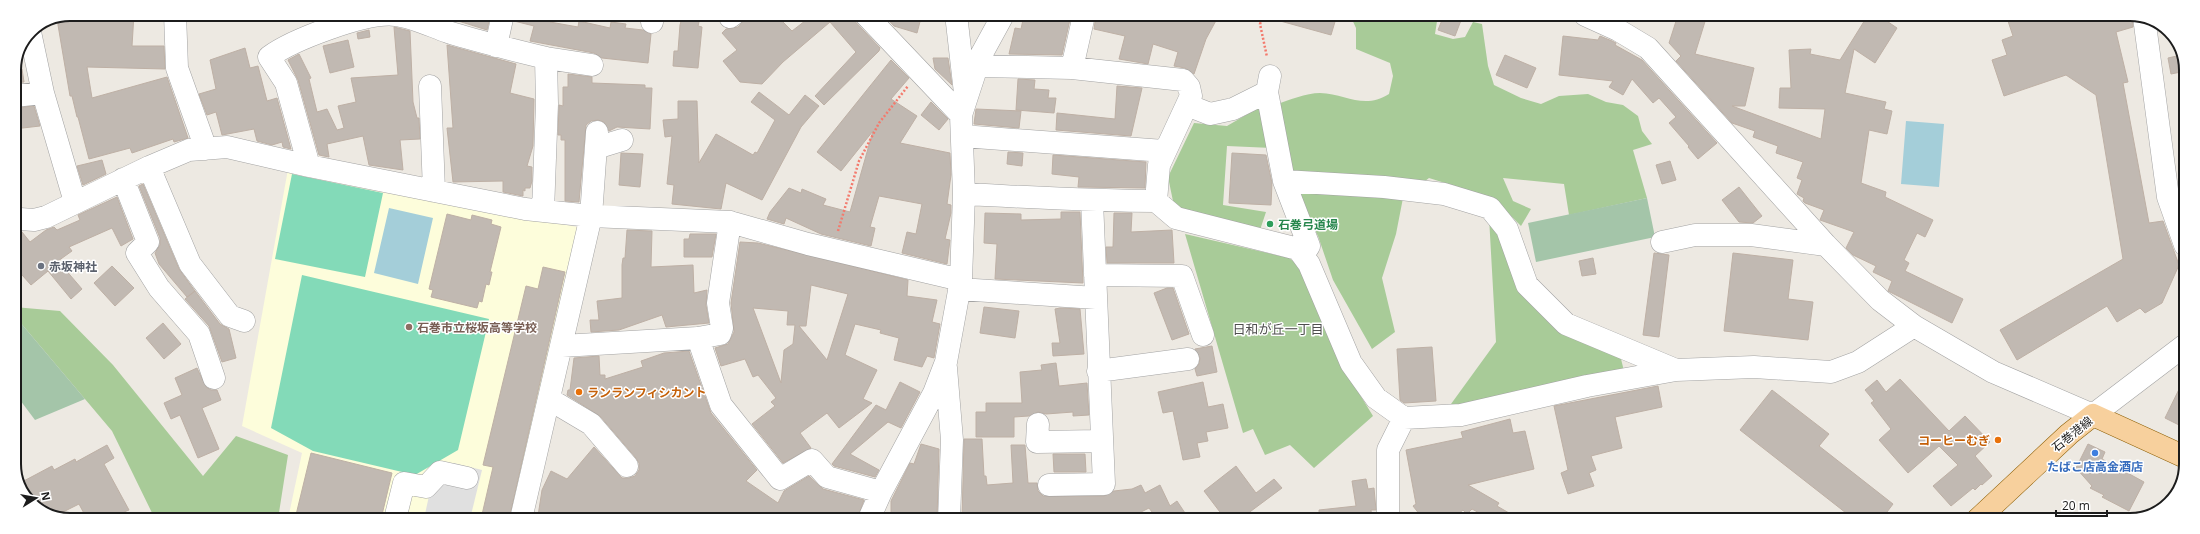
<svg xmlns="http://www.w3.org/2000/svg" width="2200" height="534" font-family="'Open Sans','Noto Sans JP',sans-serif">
  <rect width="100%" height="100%" fill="#ede9e2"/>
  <path fill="#fdfddb" d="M 288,169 L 582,228 L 514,519 L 288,519 L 302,453 L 242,426 Z"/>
  <path fill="#a8cb98" d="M 1350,15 L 1438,15 L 1435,34 L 1453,39 L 1465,37 L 1473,22 L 1482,24 L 1488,66 L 1494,85 L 1521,98 L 1541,104 L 1559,96 L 1588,94 L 1606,102 L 1623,105 L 1638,116 L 1642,131 L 1652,144 L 1633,150 L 1647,198 L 1569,215 L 1564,184 L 1503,178 L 1513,201 L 1531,209 L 1521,226 L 1493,198 L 1429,178 L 1403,198 L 1396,234 L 1382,278 L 1395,332 L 1372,349 L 1333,280 L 1318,236 L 1292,185 L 1275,105 C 1289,100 1306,93 1320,93 C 1346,94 1364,110 1389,94 L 1393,76 L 1390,63 L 1356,49 L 1356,28 Z
    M 1263,105 L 1273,148 L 1227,146 L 1223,205 L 1266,212 L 1260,230 L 1186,212 L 1173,201 L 1168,177 L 1194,123 L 1227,126 Z
    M 1489,217 L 1501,229 L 1520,287 L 1619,351 L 1624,371 L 1465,408 L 1451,404 L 1496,342 Z
    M 1185,234 L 1289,258 L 1297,264 L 1346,372 L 1373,416 L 1314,468 L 1290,445 L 1265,455 L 1253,429 L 1243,433 Z
    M 14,307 L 60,311 L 113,365 L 203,476 L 236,436 L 288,455 L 278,519 L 155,519 L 112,431 L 14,315 Z"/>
  <path fill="#a4c5a9" d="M 1647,198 L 1655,237 L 1536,262 L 1528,223 Z
    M 14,315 L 85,399 L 35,420 L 14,392 Z"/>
  <path fill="#83dab8" d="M 292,174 L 383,193 L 365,277 L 275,259 Z
    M 302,275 L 489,319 L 458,450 L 415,475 L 313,451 L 271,428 Z"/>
  <path fill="#e0e0e0" d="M 454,463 L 482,470 L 470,519 L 424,519 L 432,482 Z"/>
  <path fill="#a4ced9" d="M 1906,121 L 1944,124 L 1939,187 L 1901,184 Z
    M 389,208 L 433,218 L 418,284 L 374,273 Z"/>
  <path fill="#c1b9b2" stroke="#beb0a5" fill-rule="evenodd" d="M 70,14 L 134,14 L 132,46 L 164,46 L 165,69 L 87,67 L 92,98 L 167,77 L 188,138 L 174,142 L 173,139 L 132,153 L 130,148 L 89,159 L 78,117 L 77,117 L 72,96 L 70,96 L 58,25 L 58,19 Z
    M 436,14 L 464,14 L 489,21 L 487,30 Z
    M 515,14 L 552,14 L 550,22 L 578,27 L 579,21 L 610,28 L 611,22 L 626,24 L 625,28 L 643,30 L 651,34 L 648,63 L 602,58 L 594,53 L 530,41 L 534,26 L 514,21 Z
    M 683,14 L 701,14 L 698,26 L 702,27 L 698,68 L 673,66 L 674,51 L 678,51 L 680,25 Z
    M 746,14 L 775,14 L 792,31 L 814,14 L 848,14 L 880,48 L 879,51 L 824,105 L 815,96 L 856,52 L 830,22 L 783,62 L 762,84 L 740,82 L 723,61 L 737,50 L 722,33 L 726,29 L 738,27 L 745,19 Z
    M 883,14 L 922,14 L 917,33 L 894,26 Z
    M 1024,15 L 1071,15 L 1062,55 L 1009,54 L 1015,28 L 1021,29 Z
    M 1096,15 L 1219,15 L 1206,39 L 1194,74 L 1185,68 L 1174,66 L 1178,52 L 1153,44 L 1148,64 L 1119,59 L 1125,36 L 1094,29 Z
    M 1274,15 L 1337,15 L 1331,35 L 1273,19 Z
    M 1444,15 L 1463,15 L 1455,36 L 1438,30 Z
    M 1678,15 L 1707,15 L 1695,54 L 1754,68 L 1745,106 L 1732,106 L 1821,139 L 1825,109 L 1779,108 L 1780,88 L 1791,88 L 1789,50 L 1811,49 L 1810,54 L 1840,60 L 1868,15 L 1878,15 L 1897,28 L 1875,63 L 1854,49 L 1845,93 L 1886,102 L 1884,109 L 1892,111 L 1887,134 L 1869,130 L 1861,183 L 1886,192 L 1885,197 L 1933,220 L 1925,237 L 1917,233 L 1904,260 L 1909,263 L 1905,271 L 1963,299 L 1952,323 L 1888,291 L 1892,281 L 1873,272 L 1876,266 L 1853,255 L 1846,248 L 1854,232 L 1820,220 L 1824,210 L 1805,203 L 1803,201 L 1804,198 L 1797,194 L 1802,180 L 1797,178 L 1803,162 L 1776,153 L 1778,146 L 1753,137 L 1755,131 L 1732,123 L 1676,61 L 1681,56 L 1669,43 Z
    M 2006,15 L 2132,15 L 2133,27 L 2116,32 L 2128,82 L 2123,83 L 2149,223 L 2163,221 L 2179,265 L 2162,303 L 2145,313 L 2140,308 L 2117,322 L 2107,306 L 2017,360 L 2000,330 L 2123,259 L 2096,95 L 2066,75 L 2004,96 L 1992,60 L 2007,55 L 2002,40 L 2013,36 Z
    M 394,27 L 410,31 L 413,102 L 417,118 L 419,118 L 420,139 L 400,140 L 403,170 L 369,165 L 363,136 L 327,144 L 329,157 L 319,155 L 298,80 L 288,60 L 299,54 L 311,78 L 309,79 L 317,112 L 327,109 L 337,130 L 344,128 L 338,106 L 356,102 L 351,78 L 398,75 Z
    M 369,30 L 370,37 L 358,39 L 357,33 Z
    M 1563,36 L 1598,40 L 1600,36 L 1612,41 L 1616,43 L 1615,45 L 1642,60 L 1717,143 L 1698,159 L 1688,147 L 1689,146 L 1669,123 L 1676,117 L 1659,98 L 1653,103 L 1632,79 L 1623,95 L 1609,87 L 1613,81 L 1559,75 Z
    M 348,40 L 354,67 L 330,73 L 323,46 Z
    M 447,45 L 516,64 L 510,93 L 534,99 L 533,146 L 527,166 L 532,167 L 532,181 L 530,188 L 525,188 L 525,191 L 523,190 L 523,196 L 503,192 L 503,181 L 453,182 L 447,128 L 453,128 Z
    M 245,48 L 250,68 L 258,66 L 267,101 L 277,98 L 291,149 L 283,147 L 282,142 L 272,145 L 257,141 L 254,129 L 222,135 L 216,112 L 207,115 L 199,94 L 216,89 L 210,60 Z
    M 1505,55 L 1536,68 L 1527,88 L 1496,75 Z
    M 2181,55 L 2186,71 L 2171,74 L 2168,58 Z
    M 933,58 L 948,58 L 952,85 L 935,69 Z
    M 891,60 L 909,78 L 891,99 L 917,116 L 900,143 L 950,153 L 951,175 L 947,204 L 951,205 L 951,213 L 945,239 L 950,240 L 947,264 L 902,253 L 907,232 L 916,234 L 922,204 L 879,196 L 870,227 L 875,228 L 871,246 L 821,234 L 786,218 L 784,224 L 767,219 L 770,212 L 789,188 L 801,193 L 802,189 L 826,199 L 823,205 L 850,212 L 873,131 L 841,171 L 817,152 Z
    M 22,69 L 24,82 L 14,83 L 14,70 Z
    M 568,74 L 592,77 L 592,83 L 645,85 L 645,88 L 652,88 L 650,129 L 617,127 L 609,131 L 604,122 L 598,120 L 591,121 L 586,125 L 579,202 L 565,201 L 565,140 L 561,140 L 561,135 L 558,135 L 559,105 L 563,106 L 563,87 L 568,87 Z
    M 1018,79 L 1035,80 L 1034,89 L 1049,90 L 1048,98 L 1056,98 L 1054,113 L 1016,110 Z
    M 1117,86 L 1142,88 L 1131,136 L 1056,130 L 1057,113 L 1115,119 Z
    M 759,92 L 789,115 L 805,95 L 819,106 L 801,127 L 762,200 L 726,183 L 721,209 L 672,204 L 674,185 L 667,184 L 672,136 L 665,137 L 663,120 L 678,119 L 678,101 L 697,101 L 699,163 L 716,134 L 753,155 L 755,152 L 757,153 L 775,120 L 751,102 Z
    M 931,102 L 948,119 L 939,130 L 921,115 Z
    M 34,106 L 40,126 L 14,129 L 14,108 Z
    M 976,109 L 1021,111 L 1019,128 L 974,124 Z
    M 1008,152 L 1023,153 L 1022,166 L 1007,164 Z
    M 621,153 L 643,154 L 640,187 L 619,185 Z
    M 1232,153 L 1266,155 L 1272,183 L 1271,205 L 1229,203 Z
    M 1053,155 L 1146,162 L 1145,188 L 1078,187 L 1079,177 L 1052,174 Z
    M 102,160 L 106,174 L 83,185 L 77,166 Z
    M 1670,161 L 1676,180 L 1662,184 L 1656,165 Z
    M 143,184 L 179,269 L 195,291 L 187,297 L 159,264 L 155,253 L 160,245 L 160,238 L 139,186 Z
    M 1739,187 L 1762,216 L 1753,223 L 1739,222 L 1722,200 Z
    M 117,197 L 133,239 L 121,246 L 112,228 L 69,247 L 72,251 L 58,261 L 82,289 L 71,299 L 48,271 L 31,285 L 14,266 L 14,230 L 22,232 L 30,242 L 46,230 L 54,227 L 57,230 L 80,220 L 78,215 Z
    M 1061,212 L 1080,212 L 1083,283 L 995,279 L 997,244 L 984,243 L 985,213 L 1021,214 L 1021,220 L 1061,219 Z
    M 1114,213 L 1132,213 L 1131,232 L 1172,230 L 1174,263 L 1107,263 L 1106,247 L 1113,247 Z
    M 447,214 L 471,220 L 472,215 L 492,220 L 491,224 L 501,227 L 490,272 L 492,272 L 489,285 L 486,284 L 482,302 L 479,301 L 477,308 L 431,297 L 433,290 L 429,289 Z
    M 627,230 L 652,231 L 651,267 L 693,265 L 694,293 L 707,290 L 706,305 L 709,323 L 666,327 L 662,315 L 619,330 L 591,332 L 590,320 L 599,320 L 597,301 L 622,298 L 622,265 L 623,258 L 625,258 Z
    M 690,234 L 716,234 L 712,257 L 684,257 L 684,239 L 689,239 Z
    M 740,242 L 758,243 L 908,280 L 907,296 L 937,300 L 932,322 L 940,324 L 934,358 L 927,356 L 922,367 L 894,360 L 899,338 L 880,333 L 881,330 L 855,324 L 845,355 L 877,370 L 863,399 L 872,403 L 839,428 L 827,413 L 800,433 L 811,448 L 783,463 L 752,424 L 775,406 L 771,402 L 776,398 L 758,375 L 753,377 L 745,359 L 721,366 L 715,348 L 728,344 L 734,332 L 731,303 ZM 811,285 L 848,294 L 827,360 L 799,326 L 806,326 ZM 753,308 L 788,311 L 787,325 L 795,325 L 793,344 L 784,350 L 781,383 Z
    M 1654,253 L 1669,255 L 1659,337 L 1643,335 Z
    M 1733,253 L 1793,260 L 1788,299 L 1813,302 L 1808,340 L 1724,331 Z
    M 1593,258 L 1596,274 L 1582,276 L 1579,261 Z
    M 112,266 L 134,288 L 115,306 L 94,283 Z
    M 543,267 L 565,272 L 509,519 L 481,519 L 493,467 L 483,465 L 526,286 L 538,289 Z
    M 1167,288 L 1173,288 L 1189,334 L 1172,340 L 1154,293 Z
    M 195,291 L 220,324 L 229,329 L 236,358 L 222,362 L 209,326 L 185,299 Z
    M 984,307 L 1019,311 L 1015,338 L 980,333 Z
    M 1060,308 L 1080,309 L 1084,354 L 1053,356 L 1052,343 L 1060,343 L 1055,309 Z
    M 163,323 L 181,344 L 164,359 L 146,338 Z
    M 1212,346 L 1217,372 L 1197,376 L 1195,369 L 1199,364 L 1200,358 L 1195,349 Z
    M 1432,347 L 1436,401 L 1404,403 L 1400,400 L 1397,349 Z
    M 689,351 L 711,413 L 757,470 L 746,481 L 778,503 L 784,491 L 809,476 L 823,489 L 864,500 L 857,519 L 817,519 L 795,515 L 793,519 L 627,519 L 621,514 L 617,519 L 541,519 L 542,517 L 538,516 L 542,490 L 551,471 L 567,479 L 594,447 L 622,478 L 629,478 L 635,476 L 639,470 L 639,463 L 636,458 L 600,416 L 567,395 L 568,390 L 570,390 L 574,358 L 599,356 L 600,375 L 605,375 L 605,379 L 643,367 L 641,361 L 664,353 Z
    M 1056,363 L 1059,386 L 1087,383 L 1089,415 L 1073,416 L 1073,412 L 1046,414 L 1038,412 L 1029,416 L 1014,417 L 1014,437 L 976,437 L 976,412 L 986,412 L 986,403 L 1022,403 L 1020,372 L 1042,370 L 1041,365 Z
    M 197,368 L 206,387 L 211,390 L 217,390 L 221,400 L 202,408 L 219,449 L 198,458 L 180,415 L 171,419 L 164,403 L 182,395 L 175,378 Z
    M 2185,377 L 2185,428 L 2165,418 Z
    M 1900,379 L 1949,431 L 1965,416 L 1990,442 L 1975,456 L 1992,476 L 1982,485 L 1981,484 L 1975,490 L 1973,488 L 1951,506 L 1933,486 L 1958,465 L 1939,446 L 1908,473 L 1879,440 L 1891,429 L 1871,403 L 1874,401 L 1865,390 L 1877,380 L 1886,392 Z
    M 900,382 L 920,392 L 901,428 L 888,422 L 850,454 L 879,470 L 875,477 L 834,466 L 832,464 L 876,405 L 886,410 Z
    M 1203,382 L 1208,407 L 1223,404 L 1228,428 L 1206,432 L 1208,441 L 1197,443 L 1200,457 L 1183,460 L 1173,411 L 1163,413 L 1158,392 Z
    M 1658,386 L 1662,407 L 1615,417 L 1622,448 L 1591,456 L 1596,470 L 1589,473 L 1594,486 L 1568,494 L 1561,473 L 1568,470 L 1554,406 Z
    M 1772,390 L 1829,434 L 1819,446 L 1893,504 L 1881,520 L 1855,520 L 1740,430 Z
    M 1510,419 L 1513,433 L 1525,431 L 1534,469 L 1468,485 L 1499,503 L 1497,506 L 1521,520 L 1492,520 L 1472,509 L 1467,514 L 1463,510 L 1451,520 L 1424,520 L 1413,506 L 1416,504 L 1406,450 L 1463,438 L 1461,432 Z
    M 964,439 L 982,439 L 984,476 L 986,476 L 987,485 L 1013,483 L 1011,445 L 1025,445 L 1028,483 L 1037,483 L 1038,491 L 1043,496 L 1104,496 L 1114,491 L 1132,489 L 1141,485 L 1145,493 L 1160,485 L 1170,506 L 1177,501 L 1189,519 L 1150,519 L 1155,516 L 1149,508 L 1127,519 L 1081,519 L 1080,516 L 1062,519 L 1009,519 L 1008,515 L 970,517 L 968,519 L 962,519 Z
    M 921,444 L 939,449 L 937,519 L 891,519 L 891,501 L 910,463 L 914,464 Z
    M 2088,444 L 2105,452 L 2102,459 L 2144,482 L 2129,511 L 2102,497 L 2104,495 L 2090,488 L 2092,486 L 2076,468 Z
    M 107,445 L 114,458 L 104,464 L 129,510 L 124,512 L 127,519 L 87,519 L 79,504 L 55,516 L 28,501 L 20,483 L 52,466 L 54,470 L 75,459 L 76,462 Z
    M 311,453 L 392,473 L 381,519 L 295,519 Z
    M 1053,454 L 1085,454 L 1086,472 L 1054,472 Z
    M 1236,466 L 1256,493 L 1274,479 L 1282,488 L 1239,520 L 1226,520 L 1204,491 Z
    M 1366,479 L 1368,489 L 1374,488 L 1376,510 L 1371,510 L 1372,520 L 1319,520 L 1319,510 L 1356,506 L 1352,481 Z"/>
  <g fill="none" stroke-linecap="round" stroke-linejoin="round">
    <defs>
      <path id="minor" d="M 175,14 L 177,68 L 206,149
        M 865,14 L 961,115
        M 956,14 L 965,93
        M 1585,15 L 1618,30 L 1648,48 L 1826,245 L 1880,300 L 1914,326
        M 730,17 L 734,14
        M 2144,17 L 2168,197 L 2185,245
        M 652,22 L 653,14
        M 30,32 L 43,93 L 75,202
        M 496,46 L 503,14
        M 546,58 L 592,65
        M 977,66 L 1072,68 L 1183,80 L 1189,87 L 1191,96 L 1159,165 L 1156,201
        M 1072,68 L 1084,15
        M 430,86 L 434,191
        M 1267,92 L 1284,181 L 1309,246 L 1303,255
        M 14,96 L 43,93
        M 1187,105 L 1210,114 L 1233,109 L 1267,92 L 1270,76
        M 962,136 L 1164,151
        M 596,148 L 622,140
        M 309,166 L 286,83 L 269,57 C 292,40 367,11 396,15 C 413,17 431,26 448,32 C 480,42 513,50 546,58 L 547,104 L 543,211
        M 149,167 L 190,264 L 230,316 L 244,321
        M 123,179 L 148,242 L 137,253 L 159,288 L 199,334 L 214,378
        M 1284,181 L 1384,187 L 1444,194 L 1490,208 L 1507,229 L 1527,285 L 1566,324 L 1676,370
        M 964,194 C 1028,197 1092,201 1156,201 L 1176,218 L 1298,249 L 1309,264 L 1351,363 L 1376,398 L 1404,418 L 1461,415 L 1587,386 L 1676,370 L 1754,367 L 1831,372 L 1858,362 L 1914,326 L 1993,372 L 2093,415 L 2185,345
        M 20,219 L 34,220 L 46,217 L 149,167 L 189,150 L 227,147 L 309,166 L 525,209 L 591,216 L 730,222 L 808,244 L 961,280
        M 1662,242 L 1695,235 L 1751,235 L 1826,245
        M 1095,275 L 1182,276 L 1203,335
        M 959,289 L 1096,298
        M 698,338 L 721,405 L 780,479 L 812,460 L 827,477 L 881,492
        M 562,346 L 698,338 L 720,334 L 722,328 L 718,303 L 730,222
        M 946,368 L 952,440 L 949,519
        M 1098,371 L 1188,359
        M 549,399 L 591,424 L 627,466
        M 1038,424 L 1037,442 L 1100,441
        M 1049,485 L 1104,484 L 1092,201
        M 395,519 L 404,483 L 426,487 L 440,472 L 467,478
        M 521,519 L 591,216 L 597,132
        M 869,519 L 881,492 L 934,393 L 946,362 L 961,280 L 964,194 L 961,115 L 980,57 L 1003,15
        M 1388,520 L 1388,450 L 1404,418"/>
      <path id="major" d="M 1977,520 L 2069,434 L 2093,415 L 2185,457"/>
    </defs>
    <use href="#minor" stroke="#a3a3a3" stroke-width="23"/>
    <use href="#major" stroke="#8e6006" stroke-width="23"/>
    <path stroke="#f37a6d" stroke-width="2.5" stroke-dasharray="2 2" stroke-linecap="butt" d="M 1264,15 L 1260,24 L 1267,57
      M 838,231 L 859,161 L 879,123 L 908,86"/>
    <use href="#minor" stroke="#fff" stroke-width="22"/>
    <use href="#major" stroke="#f7d09d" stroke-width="22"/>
  </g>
  <circle fill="#2e9e5b" stroke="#fff" stroke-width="1.5" cx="1270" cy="224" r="4"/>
  <circle fill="#6b7280" stroke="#fff" stroke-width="1.5" cx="41" cy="266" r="4"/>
  <circle fill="#8d6e63" stroke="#fff" stroke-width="1.5" cx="409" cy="327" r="4"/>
  <g fill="#e8710a" stroke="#fff" stroke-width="1.5">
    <circle cx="579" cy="392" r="4"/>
    <circle cx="1998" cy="440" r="4"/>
  </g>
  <circle fill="#3f7fe0" stroke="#fff" stroke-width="1.5" cx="2095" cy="453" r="4"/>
  <g text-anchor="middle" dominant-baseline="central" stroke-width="3" stroke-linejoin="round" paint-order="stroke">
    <g font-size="12" font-weight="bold" fill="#27864d" stroke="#fff" text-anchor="start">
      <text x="1278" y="224">石巻弓道場</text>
    </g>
    <g font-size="12" font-weight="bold" fill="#5b616d" stroke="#fff" text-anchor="start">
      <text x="49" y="266">赤坂神社</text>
    </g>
    <g font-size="12" font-weight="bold" fill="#785e54" stroke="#fff" text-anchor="start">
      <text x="417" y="327">石巻市立桜坂高等学校</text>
    </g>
    <g font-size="12" font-weight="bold" fill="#c56008" stroke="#fff" text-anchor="start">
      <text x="587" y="392">ランランフィシカント</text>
      <text x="1990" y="440" text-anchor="end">コーヒーむぎ</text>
    </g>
    <g font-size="12" fill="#1c1c1c" stroke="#fff">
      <text transform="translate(2072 434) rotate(-39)">石巻港線</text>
    </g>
    <g font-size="12" font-weight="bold" fill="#366cbe" stroke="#fff">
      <text x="2095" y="466">たばこ店高金酒店</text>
    </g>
    <g font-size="13" fill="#4f4f4f" stroke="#fff">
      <text x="1278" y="329">日和が丘一丁目</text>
    </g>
  </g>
  <path d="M0 0H2200V534H0ZM70 21H2130A49 49 0 0 1 2179 70V464A49 49 0 0 1 2130 513H70A49 49 0 0 1 21 464V70A49 49 0 0 1 70 21Z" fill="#fff" fill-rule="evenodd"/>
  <path fill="none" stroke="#1c1c1c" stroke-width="2" d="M70 21H2130A49 49 0 0 1 2179 70V464A49 49 0 0 1 2130 513H70A49 49 0 0 1 21 464V70A49 49 0 0 1 70 21Z"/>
  <g transform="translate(36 498) rotate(79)" stroke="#ffffff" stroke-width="3" paint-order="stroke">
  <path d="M0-3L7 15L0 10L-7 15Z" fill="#1c1c1c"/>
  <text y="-6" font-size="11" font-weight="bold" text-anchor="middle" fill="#1c1c1c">N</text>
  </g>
  <path d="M2056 510v6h51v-6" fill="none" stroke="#1c1c1c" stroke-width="2"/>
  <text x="2062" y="510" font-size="12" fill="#1c1c1c" stroke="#ffffff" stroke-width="3" paint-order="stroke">20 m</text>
</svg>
